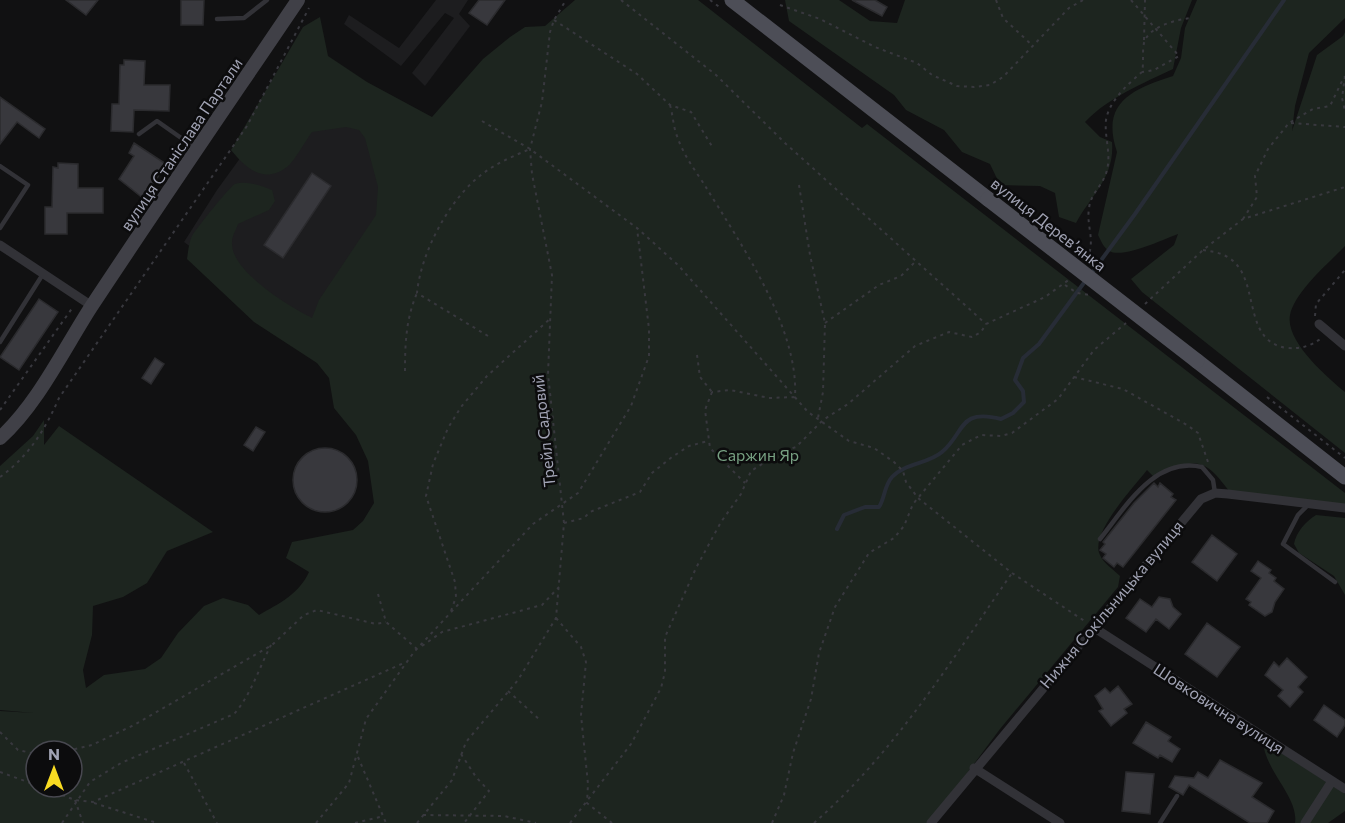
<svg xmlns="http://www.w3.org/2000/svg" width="1345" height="823" font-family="Commissioner,sans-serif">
  <rect width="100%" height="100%" fill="#111112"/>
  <path fill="#1d1d1f" d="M 436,0 L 468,0 L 459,14 L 470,26 L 425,86 L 412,73 L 454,18 L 445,13 L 401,66 L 344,24 L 349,15 L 399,48 Z
    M 302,73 L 435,135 L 318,340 L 184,242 L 217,190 Z"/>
  <path fill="#1d251f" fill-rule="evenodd" d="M 575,0 L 698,0 L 862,128 L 867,124 L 1345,493 L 1345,506 L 1229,491 C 1201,453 1194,461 1153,476 L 1147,470 C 1134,487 1089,534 1100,555 C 1103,563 1114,570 1120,576 L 1118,587 L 1000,729 L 930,823 L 0,823 L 0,711 L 34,713 L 0,710 L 0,466 L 33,436 L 44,420 L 44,445 L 59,426 L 213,532 L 167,551 L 147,583 L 123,597 L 93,606 L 92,635 L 83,670 L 86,688 L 104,675 L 145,669 L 161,658 L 178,633 L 204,606 L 223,598 L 248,605 L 259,615 C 280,603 299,594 309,572 L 286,558 L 292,542 L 353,530 L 363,521 L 374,503 L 368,461 L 356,435 L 334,408 L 329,378 L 317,363 L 254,322 L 187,259 C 188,252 189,242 192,236 C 196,229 230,186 235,184 C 246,180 262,186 272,190 L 275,201 L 269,210 L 238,224 C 236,230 232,236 232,242 C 230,271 290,307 312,318 L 319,300 L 376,215 L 378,187 L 365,138 L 359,130 L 346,127 L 312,132 C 306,140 294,162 287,167 C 263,185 245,167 231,150 L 303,27 L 320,17 L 328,56 L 367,82 L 432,117 L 483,59 L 510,37 L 525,27 L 545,26 ZM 36,751 L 72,751 L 72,787 L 36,787 Z
    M 785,0 L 839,0 L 870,21 L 897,23 L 905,0 L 1192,0 L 1181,28 L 1173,69 C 1142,84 1109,97 1085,122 L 1100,137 L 1112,142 C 1115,177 1091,195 1076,223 L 1059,217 L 1055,193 L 1040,186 L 1000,185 L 990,164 L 962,152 L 944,130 L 906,110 L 894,95 L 789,21 Z
    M 1197,0 L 1345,0 L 1345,18 L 1309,53 L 1295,106 L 1292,131 L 1317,55 L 1343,36 L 1345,32 L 1345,246 C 1329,263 1295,291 1290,315 C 1285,341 1327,377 1345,392 L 1345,453 L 1142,292 L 1131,279 L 1174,245 L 1178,234 C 1164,239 1123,259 1109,251 C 1104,248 1101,241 1098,235 L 1117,152 C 1100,102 1133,89 1173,76 L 1181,58 L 1185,28 Z
    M 1316,515 L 1345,518 L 1345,595 L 1334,576 L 1299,553 L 1294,544 C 1296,532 1306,521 1316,515 Z
    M 1263,741 L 1345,794 L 1345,811 L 1328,823 L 1295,823 C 1299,797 1264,770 1263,741 Z"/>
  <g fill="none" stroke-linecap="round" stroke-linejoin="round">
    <path stroke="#272c36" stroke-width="4" d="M 1091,274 L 1135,214 L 1284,0
      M 837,529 L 844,515 L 865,507 L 879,507 C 885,498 884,486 892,477 C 905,463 928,464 942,452 C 965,433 958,408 1001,419 L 1013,413 L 1024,402 L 1023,391 L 1015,380 L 1023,358 L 1039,344 L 1086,280"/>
  </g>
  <path fill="#38383d" stroke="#2b2b2e" stroke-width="1.5" d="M 66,0 L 98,0 L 86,15 Z
    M 181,0 L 204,0 L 203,25 L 181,25 Z
    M 479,0 L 505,0 L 487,25 L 469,13 Z
    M 852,0 L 875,0 L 887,7 L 882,16 Z
    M 124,60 L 145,61 L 144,85 L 170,85 L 169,111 L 134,110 L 133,132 L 111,131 L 112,104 L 119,104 L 120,65 L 124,65 Z
    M 0,97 L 45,129 L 39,138 L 17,122 L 0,144 Z
    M 134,143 L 166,164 L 144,199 L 119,179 L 134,156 L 129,153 Z
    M 58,163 L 78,164 L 78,188 L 103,188 L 103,213 L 67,213 L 67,234 L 45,234 L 45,207 L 52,207 L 53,167 L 58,168 Z
    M 312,173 L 331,186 L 283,258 L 264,245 Z
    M 39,299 L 58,312 L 19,370 L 0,357 Z
    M 155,358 L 164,364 L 151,384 L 142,378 Z
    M 256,427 L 265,432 L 253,451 L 244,445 Z
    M293 480a32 32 0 1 1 64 0a32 32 0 1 1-64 0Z
    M 1154,483 L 1158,487 L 1160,483 L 1173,494 L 1171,497 L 1176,500 L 1123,567 L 1117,563 L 1114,567 L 1103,558 L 1106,554 L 1100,550 L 1105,544 L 1103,542 L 1134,503 Z
    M 1212,535 L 1237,554 L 1217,581 L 1192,562 Z
    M 1258,561 L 1271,570 L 1269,573 L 1276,578 L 1274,581 L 1284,589 L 1275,602 L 1272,612 L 1265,616 L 1249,605 L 1251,602 L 1246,599 L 1261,578 L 1251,571 Z
    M 1159,597 L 1170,599 L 1173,607 L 1181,614 L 1169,629 L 1156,619 L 1146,632 L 1126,618 L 1140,599 L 1152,607 Z
    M 1207,623 L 1240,647 L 1217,677 L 1185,654 Z
    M 1287,658 L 1307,677 L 1298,687 L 1303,692 L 1290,707 L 1278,696 L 1283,690 L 1265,675 L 1274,662 L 1279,667 Z
    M 1118,686 L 1132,704 L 1124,709 L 1127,713 L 1111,726 L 1099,711 L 1103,709 L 1095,696 L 1105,688 L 1110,693 Z
    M 1324,705 L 1345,720 L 1345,725 L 1337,737 L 1314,720 Z
    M 1146,722 L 1171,737 L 1168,741 L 1180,749 L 1172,762 L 1160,755 L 1158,758 L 1133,743 Z
    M 1220,760 L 1262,783 L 1252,797 L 1274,811 L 1267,823 L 1250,823 L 1189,785 L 1183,795 L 1169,787 L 1175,776 L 1194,778 L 1198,772 L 1208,778 Z
    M 1126,772 L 1154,774 L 1150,814 L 1122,811 Z"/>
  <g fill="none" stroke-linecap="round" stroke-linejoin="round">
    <path stroke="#38383e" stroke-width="2" stroke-dasharray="3 4.5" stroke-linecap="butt" d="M 621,0 L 716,75 L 786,144 L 986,324
      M 710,0 L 722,9
      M 996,0 L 1003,18 L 1033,46
      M 1131,0 L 1179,56 L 1154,70 L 1142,72
      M 780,5 L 820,19 L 875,47 L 917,63 L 932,75 L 957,86 L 974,87 L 990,85 L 1003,77 L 1069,8 L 1083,0
      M 554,20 L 637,74 L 670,105 L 691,112 L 713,148
      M 1144,40 L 1145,0
      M 1345,76 L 1342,98 L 1345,111
      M 670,105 C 673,115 673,126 677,136 C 683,154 694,169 704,184 C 740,243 799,327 795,397 L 769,398 L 730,390 L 712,392
      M 482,121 L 530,149 L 637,228 L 678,265 L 808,412 L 849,441 L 874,448 L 894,462 L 903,471 L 906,482 L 918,498 L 1012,573 L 1086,622
      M 1291,123 L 1345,127
      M 799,185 L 810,255 L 825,323 L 823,392 L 818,418
      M 1243,219 L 1257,197 L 1255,176 L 1268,149 L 1289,123 L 1313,109 L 1330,106 L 1344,77
      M 1203,250 C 1216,252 1228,254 1237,265 C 1258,290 1245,342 1287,348 C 1302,349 1310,346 1322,338
      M 1087,259 C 1096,241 1086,225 1089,209 C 1090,195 1100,188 1105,176 C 1113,157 1104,139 1106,120 C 1109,101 1128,84 1142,72 C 1144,63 1142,52 1144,43 C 1148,27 1175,20 1190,18
      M 1065,285 L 1077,293 L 1090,295
      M 1145,304 L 1203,250 L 1243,219 L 1345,187
      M 1315,316 L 1316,304 L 1345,270
      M 825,323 L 879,285 L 901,276 L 916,261
      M 488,336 L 417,293 C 421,251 452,193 488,170 C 501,161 516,155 530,149
      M 697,355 L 700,377 L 712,392
      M 405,371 C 405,343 406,319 417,293
      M 1074,377 L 1123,389 L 1187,425 L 1198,433 L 1208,462
      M 712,392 L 705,410 L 710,448 L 745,483
      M 1267,397 L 1345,458
      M 0,410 L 73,307
      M 0,477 C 28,457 45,430 59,398 L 247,126 L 309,8
      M 564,523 L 584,518 L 590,512 L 640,492 L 652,473 L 672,457 L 689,446 L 708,441
      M 378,594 L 386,622 L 417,649
      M 451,611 L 456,597 L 455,582 L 426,496 L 433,464 L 448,428 L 461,407 L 487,376 L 551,318
      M 556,618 L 581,647 L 586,662 L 581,715 L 588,784 L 587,803 L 612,823
      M 422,646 L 442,632 L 542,605 L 559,587
      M 508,691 L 540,720
      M 0,732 L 18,750 L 36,754
      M 67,751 L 92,745 L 134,725 L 272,645 L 304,615 L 317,610 L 376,624 L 386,622
      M 461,754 L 476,777 L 489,791 L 464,823
      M 358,757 L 386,823
      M 184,763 L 217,823
      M 0,772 L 36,785
      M 41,787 L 75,800 L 93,802 L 406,662
      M 75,800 L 83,823
      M 94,803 L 157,823
      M 423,815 L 504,816 L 536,823
      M 62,823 L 90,782 L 121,763 L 234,714 C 251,695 259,668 271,645
      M 316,823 L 349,783 L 366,719 L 414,652 L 533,524 L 578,493 L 631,406 L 649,356 L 649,329 L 637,228
      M 355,823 L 384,816
      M 417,823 L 452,780 L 466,742 L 518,680 L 556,618 L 564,523 L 548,374 L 552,275 L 532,174 L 530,149 L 542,102 L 550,32 L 554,20 L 566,0
      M 570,823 L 631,744 L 661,688 L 665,672 L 665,637 L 696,568 L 721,522 L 741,494 L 751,471 L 781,452 L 796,447 L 823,420 L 848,404 L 915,346 L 949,332 L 972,337 L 981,332 L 986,324 L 1045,297 L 1070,279
      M 772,823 L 784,795 L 793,753 L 811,699 L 819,653 L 835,607 L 869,553 L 894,538 L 904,526 L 913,504 L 962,445 L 981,435 L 1001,436 L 1012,433 L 1058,399 L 1094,350 L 1126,323
      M 814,823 C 895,752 951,661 1012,573"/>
    <path stroke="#323237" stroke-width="4.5" d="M 217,19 L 244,18 L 267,0
      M 139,134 L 157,121 L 194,147
      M 0,166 L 28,185 L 0,228
      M 0,342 L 43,274
      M 1308,505 L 1298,515 L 1283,544 L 1335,582
      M 1100,539 C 1125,508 1154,456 1202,467 L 1213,480 L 1215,493
      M 1160,823 L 1177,796"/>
    <path stroke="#323237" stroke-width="9" d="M 0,245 L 92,306
      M 1319,324 L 1345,346
      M 1093,627 L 1345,789
      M 974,768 L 1060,823
      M 931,823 L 1201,499 L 1215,493 L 1228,494 L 1345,508
      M 1305,823 L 1332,781"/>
    <path stroke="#404047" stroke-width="14" d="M 0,438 C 37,405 64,349 91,307 C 159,204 229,102 298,0"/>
    <path stroke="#4d4e57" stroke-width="15" d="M 732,0 L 988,199
      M 1197,361 L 1345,477"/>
    <path stroke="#4d4e57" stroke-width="15" d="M 988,199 L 1197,361"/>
  </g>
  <g text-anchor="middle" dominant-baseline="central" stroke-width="5" stroke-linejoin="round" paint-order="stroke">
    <g font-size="16" fill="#a1a3b4" stroke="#0c0c0d">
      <text transform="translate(181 144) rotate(-56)">вулиця Станіслава Партали</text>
      <text transform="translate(1049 224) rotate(38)">вулиця Дерев’янка</text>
      <text transform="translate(543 431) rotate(-96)">Трейл Садовий</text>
      <text transform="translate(1111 604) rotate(-50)">Нижня Сокільницька вулиця</text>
      <text transform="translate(1219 708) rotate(33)">Шовковична вулиця</text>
    </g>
    <g font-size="16" fill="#77a082" stroke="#0c0c0d">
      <text x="758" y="454">Саржин Яр</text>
    </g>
  </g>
  <g transform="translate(54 769)"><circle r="28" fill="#0c0c0d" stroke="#484850" stroke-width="1.5"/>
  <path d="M0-4.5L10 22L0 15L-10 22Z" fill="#f9db22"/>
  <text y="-9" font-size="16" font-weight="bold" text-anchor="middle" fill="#a1a3b4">N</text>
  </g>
</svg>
